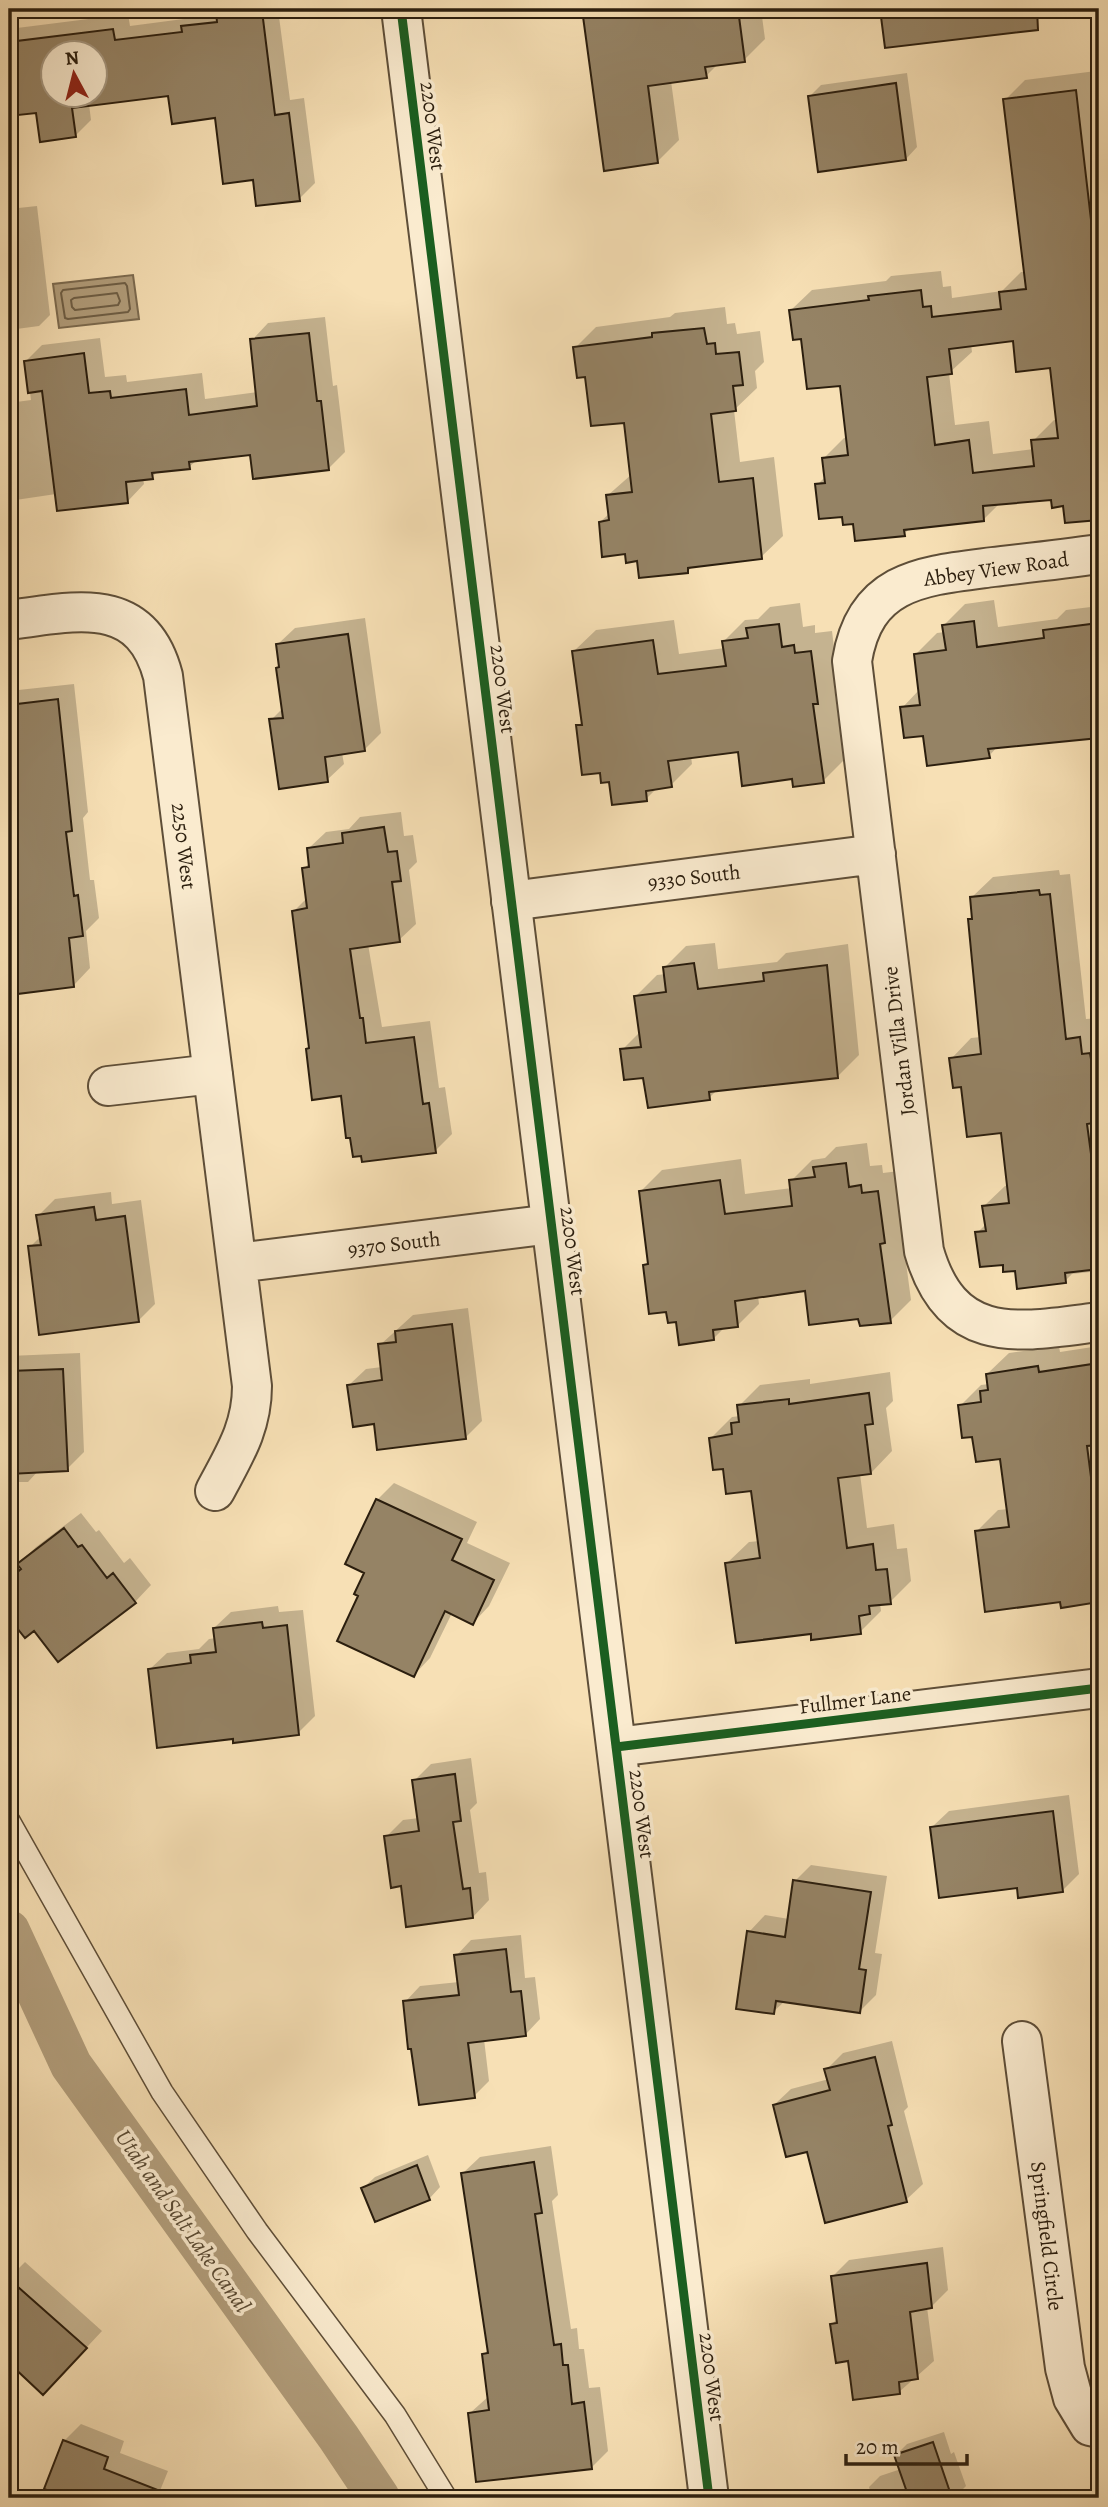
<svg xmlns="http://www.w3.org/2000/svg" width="1108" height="2507" font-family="Alegreya,serif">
  <rect width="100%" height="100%" fill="#f7e0b5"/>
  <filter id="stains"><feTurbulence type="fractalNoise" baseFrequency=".00286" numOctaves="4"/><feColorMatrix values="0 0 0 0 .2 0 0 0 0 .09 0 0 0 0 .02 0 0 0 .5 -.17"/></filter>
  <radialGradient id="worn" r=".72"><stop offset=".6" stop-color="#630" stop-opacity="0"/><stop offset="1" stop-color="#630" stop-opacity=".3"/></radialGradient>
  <path fill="#b29e7c" stroke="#7c6b50" stroke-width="2" d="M 133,275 L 139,319 L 59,328 L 53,284 Z"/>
  <path fill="#0003" fill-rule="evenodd" d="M 219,9 L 278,9 L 290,100 L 304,98 L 315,183 L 299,199 L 255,178 L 217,116 L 169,94 L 89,104 L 91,120 L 75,136 L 38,111 L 9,114 L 9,29 L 128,14 L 130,26 L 191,18 L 198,11 ZM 52,52 L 94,52 L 94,94 L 52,94 Z
    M 585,9 L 761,9 L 765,39 L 744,60 L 719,63 L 706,76 L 671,81 L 679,140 L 657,162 Z
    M 882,9 L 1035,9 L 1035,14 L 886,46 Z
    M 1096,71 L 1099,101 L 1099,518 L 1066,522 L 1064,504 L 1052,498 L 1000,503 L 984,519 L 910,528 L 904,534 L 855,522 L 843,515 L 817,485 L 826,476 L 824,458 L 844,438 L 848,437 L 842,384 L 803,337 L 791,310 L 812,290 L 886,281 L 891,276 L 941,271 L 943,287 L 951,286 L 952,298 L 1002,291 L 1021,272 L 1026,272 L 1005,100 L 1025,80 ZM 1014,339 L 1051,366 L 1058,420 L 1054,420 L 1033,441 L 1034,449 L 993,454 L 989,421 L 955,425 L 949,373 L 972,352 L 971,344 Z
    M 907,73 L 917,147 L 906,159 L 810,96 L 821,85 Z
    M 37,206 L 50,315 L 39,326 L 9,330 L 9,209 Z
    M 725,307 L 727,324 L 735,323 L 737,334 L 760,331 L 764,362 L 755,371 L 757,388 L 734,410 L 740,462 L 774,457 L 783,536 L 761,557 L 694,565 L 688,571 L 638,559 L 627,552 L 600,522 L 610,513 L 607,496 L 632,474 L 625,421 L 586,375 L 575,348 L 596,327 L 670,317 L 675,313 Z
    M 325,317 L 333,386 L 337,385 L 345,452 L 329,468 L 252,453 L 197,460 L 189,467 L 158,471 L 152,477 L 143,478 L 144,484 L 128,501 L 56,494 L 9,501 L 9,403 L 31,400 L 26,361 L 42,345 L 100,338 L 105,377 L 126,375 L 127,382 L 202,373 L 205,399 L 258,392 L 252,340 L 268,323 Z
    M 994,600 L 998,627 L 1057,619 L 1066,610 L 1099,606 L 1099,736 L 998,746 L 989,756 L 925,734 L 902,708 L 920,689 L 916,654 L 937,633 L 945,632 L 944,625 L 965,604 Z
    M 800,603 L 803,627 L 815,625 L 815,633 L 832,631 L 838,681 L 834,685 L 844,760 L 823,781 L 793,777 L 739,750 L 691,756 L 692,764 L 671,785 L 658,787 L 646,799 L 611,780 L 601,771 L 578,726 L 583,721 L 574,651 L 596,630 L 674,620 L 679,654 L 725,648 L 724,641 L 745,620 L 758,619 L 770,607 Z
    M 365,618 L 381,733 L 364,750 L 342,753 L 344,764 L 327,780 L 271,720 L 283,708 L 278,644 L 295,628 Z
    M 74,684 L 88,812 L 83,818 L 90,880 L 94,880 L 99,918 L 86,931 L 90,968 L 74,985 L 9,993 L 9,691 Z
    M 401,812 L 404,836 L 413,835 L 417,862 L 409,870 L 416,924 L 399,940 L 368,944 L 382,1027 L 430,1021 L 439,1088 L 445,1087 L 452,1134 L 435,1151 L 343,1094 L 311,1047 L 294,911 L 308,897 L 304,869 L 310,862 L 309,848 L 326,832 L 349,829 L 360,817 Z
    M 1059,870 L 1060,875 L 1070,874 L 1086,1019 L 1099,1018 L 1099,1271 L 1072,1274 L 1065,1281 L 1016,1269 L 1004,1263 L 977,1233 L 986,1224 L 984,1206 L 1005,1186 L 1009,1185 L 1002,1131 L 962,1086 L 951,1059 L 971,1038 L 981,1037 L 970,920 L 974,916 L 972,897 L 993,877 Z
    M 715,943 L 718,969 L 777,962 L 786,953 L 848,944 L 859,1055 L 837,1077 L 718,1089 L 709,1098 L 645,1076 L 622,1050 L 640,1032 L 636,996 L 657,975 L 666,974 L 665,967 L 686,946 Z
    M 867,1143 L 870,1166 L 882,1165 L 883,1173 L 899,1171 L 906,1220 L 901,1225 L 911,1300 L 890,1321 L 860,1317 L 806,1290 L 758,1296 L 759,1304 L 738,1325 L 725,1327 L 714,1338 L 678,1320 L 668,1310 L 645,1266 L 650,1261 L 641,1191 L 662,1170 L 741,1159 L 745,1194 L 792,1188 L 791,1181 L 812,1160 L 825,1158 L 836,1147 Z
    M 111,1192 L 112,1204 L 141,1200 L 155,1304 L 138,1321 L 30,1247 L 41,1236 L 38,1216 L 55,1199 Z
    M 468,1308 L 482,1421 L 465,1438 L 376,1422 L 349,1385 L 366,1369 L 382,1367 L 380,1345 L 413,1315 Z
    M 1059,1346 L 1060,1352 L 1099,1346 L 1099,1601 L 1062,1606 L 1061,1600 L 977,1531 L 998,1510 L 1009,1509 L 1002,1457 L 973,1435 L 960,1406 L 981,1385 L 989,1384 L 987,1374 L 1009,1353 Z
    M 80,1353 L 84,1452 L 67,1469 L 39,1470 L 28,1482 L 9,1482 L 9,1356 Z
    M 890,1372 L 893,1401 L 886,1408 L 892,1451 L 871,1473 L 860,1474 L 867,1528 L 894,1524 L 897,1549 L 907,1548 L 911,1581 L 890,1602 L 880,1603 L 881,1611 L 860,1632 L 812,1632 L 727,1563 L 749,1542 L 760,1541 L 753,1489 L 725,1467 L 711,1438 L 732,1417 L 740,1416 L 739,1406 L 760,1385 L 810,1379 L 810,1384 Z
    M 394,1483 L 477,1522 L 467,1543 L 510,1563 L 489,1606 L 473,1623 L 452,1613 L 430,1658 L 414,1675 L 366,1572 L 377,1500 Z
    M 81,1513 L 96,1532 L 99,1530 L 124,1563 L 130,1558 L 151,1585 L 135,1602 L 34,1628 L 25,1636 L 9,1615 L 9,1577 L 22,1567 L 19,1564 L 36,1547 Z
    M 278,1606 L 279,1612 L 303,1610 L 315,1716 L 298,1733 L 234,1737 L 150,1669 L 167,1653 L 199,1649 L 209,1639 L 216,1638 L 214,1628 L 231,1612 Z
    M 471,1758 L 477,1803 L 470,1810 L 479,1873 L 486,1872 L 489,1900 L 473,1917 L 402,1884 L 386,1837 L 403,1820 L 419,1818 L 414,1781 L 431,1764 Z
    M 1069,1795 L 1079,1874 L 1062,1891 L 1019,1886 L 932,1827 L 949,1811 Z
    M 811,1865 L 887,1876 L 875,1953 L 882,1954 L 876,1995 L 859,2012 L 785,2001 L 773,2012 L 749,1932 L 765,1915 L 789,1919 L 795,1881 Z
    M 521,1935 L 525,1978 L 535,1977 L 540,2019 L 525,2035 L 484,2039 L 489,2081 L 474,2096 L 405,2002 L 420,1986 L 459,1982 L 456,1956 L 471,1940 Z
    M 892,2041 L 908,2107 L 904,2111 L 923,2184 L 906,2200 L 808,2150 L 774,2105 L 791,2089 L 829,2079 L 826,2070 L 843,2053 Z
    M 551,2146 L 558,2195 L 552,2201 L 571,2329 L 577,2328 L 579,2349 L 584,2349 L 589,2388 L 600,2387 L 608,2451 L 591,2468 L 470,2413 L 489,2396 L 484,2354 L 489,2349 L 463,2173 L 480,2157 Z
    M 428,2155 L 440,2187 L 429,2199 L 363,2188 L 375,2177 Z
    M 943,2247 L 948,2290 L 931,2307 L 927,2307 L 934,2361 L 899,2392 L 832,2324 L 838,2318 L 833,2276 L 849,2260 Z
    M 9,2259 L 19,2268 L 25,2262 L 102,2331 L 60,2376 L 21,2372 L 13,2381 L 9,2377 Z
    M 81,2424 L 124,2441 L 120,2453 L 168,2471 L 157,2498 L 42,2498 L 64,2441 Z
    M 944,2432 L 951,2454 L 954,2452 L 966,2486 L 959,2493 L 960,2498 L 872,2498 L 869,2487 L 880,2476 L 901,2469 L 896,2455 L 907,2444 Z"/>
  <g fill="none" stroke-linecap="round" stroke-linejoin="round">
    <path stroke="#6e5e45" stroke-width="2" d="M 125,283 L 127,286 L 130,309 L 128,312 L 68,319 L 65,318 L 61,293 L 63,290 Z
      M 117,293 L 120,301 L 118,305 L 75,310 L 72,307 L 71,300 L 74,298 Z"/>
    <path stroke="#b29e7c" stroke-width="42" d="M 9,1931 L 71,2065 L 339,2438 L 379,2498"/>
  </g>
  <path fill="#958365" stroke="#2b1e0e" stroke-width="2" fill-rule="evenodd" d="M 237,9 L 247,9 L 248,13 L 262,11 L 275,115 L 289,113 L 300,201 L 256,206 L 253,180 L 223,184 L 215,118 L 172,124 L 168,96 L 72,108 L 76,137 L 40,142 L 36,113 L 9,116 L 9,42 L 113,29 L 115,40 L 182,32 L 181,26 L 217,22 L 216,12 ZM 52,52 L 94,52 L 94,94 L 52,94 Z
    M 582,9 L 738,9 L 745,62 L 705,67 L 707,78 L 648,86 L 658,163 L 604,171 Z
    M 880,9 L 1037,9 L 1038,30 L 885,48 Z
    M 896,83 L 906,160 L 818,172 L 808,96 Z
    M 1076,90 L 1099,289 L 1099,520 L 1065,523 L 1063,506 L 1052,508 L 1051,500 L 983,506 L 984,521 L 904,530 L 905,536 L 855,541 L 853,524 L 843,525 L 842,517 L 819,519 L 815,484 L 825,483 L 822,458 L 848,455 L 840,386 L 807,389 L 801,339 L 793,340 L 789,310 L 869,300 L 868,296 L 921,290 L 923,307 L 931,306 L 932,317 L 1001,309 L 999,292 L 1026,289 L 1003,99 ZM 1013,341 L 1016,372 L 1050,368 L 1058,438 L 1031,440 L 1034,466 L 973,473 L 969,440 L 935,445 L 927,377 L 952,374 L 949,349 Z
    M 704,328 L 707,344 L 715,343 L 716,354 L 739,352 L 743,385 L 733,386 L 736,411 L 711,414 L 719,482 L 753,478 L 762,559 L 688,568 L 688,573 L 639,578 L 637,561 L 626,563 L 625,554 L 602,557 L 599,522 L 609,520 L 606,495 L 632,492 L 624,423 L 591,426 L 585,377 L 577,378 L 573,347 L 652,337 L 652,333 Z
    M 309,333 L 317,401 L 321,401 L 329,470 L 253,479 L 250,455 L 189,462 L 190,469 L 152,473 L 153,479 L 126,482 L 128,503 L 57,511 L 42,391 L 28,393 L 24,361 L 84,353 L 89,393 L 110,391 L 111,398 L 186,389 L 189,415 L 257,406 L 250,339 Z
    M 974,621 L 977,647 L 1044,638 L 1043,630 L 1099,623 L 1099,738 L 988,749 L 990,758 L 927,766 L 923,736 L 904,738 L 900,707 L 920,705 L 914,654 L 946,650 L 942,625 Z
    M 779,624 L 782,647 L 794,645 L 795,653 L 811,651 L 818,704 L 813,704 L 824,783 L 793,787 L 792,779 L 742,786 L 738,752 L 668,761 L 672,787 L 646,791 L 647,801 L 612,805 L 609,782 L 601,783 L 600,773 L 582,775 L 576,725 L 582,725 L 572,651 L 653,640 L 658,674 L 726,666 L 722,641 L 748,638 L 746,628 Z
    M 348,634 L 365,751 L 325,757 L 328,782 L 279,789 L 269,719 L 283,718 L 276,668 L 279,667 L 276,644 Z
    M 58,699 L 72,831 L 66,832 L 74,896 L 78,895 L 83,936 L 69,938 L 74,987 L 9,995 L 9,705 Z
    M 384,827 L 388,852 L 397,851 L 401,881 L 392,882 L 400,942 L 350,949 L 360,1018 L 363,1018 L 366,1043 L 414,1037 L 423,1104 L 429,1103 L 436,1153 L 362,1162 L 361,1156 L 353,1157 L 350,1138 L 346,1138 L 341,1096 L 312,1100 L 306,1049 L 309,1048 L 292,911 L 307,908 L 302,868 L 309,867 L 307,848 L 343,843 L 342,833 Z
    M 1039,890 L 1040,895 L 1050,894 L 1066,1039 L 1080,1037 L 1082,1054 L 1090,1053 L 1092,1065 L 1099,1064 L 1099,1122 L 1087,1124 L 1096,1191 L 1099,1191 L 1099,1269 L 1065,1273 L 1066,1283 L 1017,1289 L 1015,1271 L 1003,1272 L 1003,1265 L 980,1267 L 975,1232 L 986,1231 L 982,1206 L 1009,1203 L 1001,1133 L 967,1137 L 961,1087 L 953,1088 L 949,1058 L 981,1054 L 968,919 L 972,919 L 970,897 Z
    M 694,963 L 698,989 L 764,981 L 763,973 L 827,965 L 838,1078 L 709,1092 L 710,1100 L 648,1108 L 643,1078 L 624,1080 L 620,1049 L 641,1047 L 634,996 L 666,992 L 663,967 Z
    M 846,1163 L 849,1187 L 861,1185 L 862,1193 L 878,1191 L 885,1243 L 880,1244 L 891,1323 L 860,1326 L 858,1319 L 809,1325 L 805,1291 L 735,1301 L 738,1327 L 713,1330 L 714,1340 L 679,1345 L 676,1322 L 668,1323 L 666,1312 L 649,1314 L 643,1265 L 648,1264 L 639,1191 L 720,1180 L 725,1214 L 792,1206 L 789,1180 L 815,1177 L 813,1167 Z
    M 94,1207 L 96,1220 L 125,1216 L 139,1322 L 39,1335 L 28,1246 L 41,1245 L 36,1215 Z
    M 452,1324 L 466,1439 L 377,1450 L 374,1424 L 353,1427 L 347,1385 L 382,1380 L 378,1344 L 396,1342 L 395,1331 Z
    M 1099,1363 L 1099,1445 L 1087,1446 L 1096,1516 L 1099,1515 L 1099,1602 L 1061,1608 L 1060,1602 L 985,1612 L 975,1531 L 1009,1527 L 1000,1459 L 976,1462 L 972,1437 L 962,1438 L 958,1405 L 981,1402 L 980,1391 L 988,1390 L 986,1374 L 1038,1366 L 1039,1372 Z
    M 63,1369 L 68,1471 L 9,1474 L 9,1371 Z
    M 869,1393 L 873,1424 L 865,1425 L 871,1474 L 838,1478 L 847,1548 L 873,1544 L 876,1570 L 887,1569 L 891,1604 L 869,1606 L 870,1614 L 859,1616 L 861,1634 L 811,1640 L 811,1634 L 736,1643 L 725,1563 L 760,1558 L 751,1491 L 726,1494 L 723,1469 L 713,1470 L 709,1438 L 732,1434 L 731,1423 L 739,1422 L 737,1405 L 789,1399 L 789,1404 Z
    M 376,1499 L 462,1539 L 452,1560 L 494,1580 L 473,1625 L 445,1611 L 414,1677 L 337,1641 L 358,1596 L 354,1594 L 364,1573 L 345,1564 Z
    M 64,1528 L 78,1547 L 82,1545 L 107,1578 L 113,1573 L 136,1603 L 58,1662 L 34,1631 L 25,1638 L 9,1618 L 9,1579 L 21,1569 L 17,1564 Z
    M 262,1622 L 263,1628 L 287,1625 L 299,1735 L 233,1743 L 233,1739 L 157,1748 L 148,1669 L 191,1663 L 190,1655 L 216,1652 L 213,1628 Z
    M 455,1774 L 461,1821 L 453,1822 L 463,1889 L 470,1888 L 473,1918 L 406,1927 L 401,1886 L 391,1888 L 384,1836 L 419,1831 L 412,1780 Z
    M 1053,1811 L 1063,1892 L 1018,1898 L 1017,1888 L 939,1898 L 930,1827 Z
    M 793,1880 L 871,1892 L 859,1969 L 866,1970 L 860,2013 L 776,2001 L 774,2014 L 736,2009 L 747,1931 L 785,1937 Z
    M 506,1949 L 511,1992 L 521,1991 L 526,2036 L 468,2043 L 475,2098 L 419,2105 L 411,2049 L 408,2049 L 403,2001 L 459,1995 L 454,1955 Z
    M 875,2057 L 892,2125 L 888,2126 L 907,2202 L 825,2223 L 807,2152 L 786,2157 L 773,2105 L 830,2090 L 824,2069 Z
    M 534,2162 L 542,2213 L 535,2214 L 554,2345 L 561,2344 L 563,2365 L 568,2365 L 572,2404 L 584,2402 L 592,2469 L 476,2482 L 468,2413 L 489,2410 L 482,2354 L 488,2353 L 461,2173 Z
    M 417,2165 L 430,2200 L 375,2222 L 361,2188 Z
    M 927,2263 L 932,2308 L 910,2312 L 918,2379 L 899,2382 L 900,2394 L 853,2400 L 848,2361 L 836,2363 L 830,2324 L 837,2323 L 831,2276 Z
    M 9,2279 L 87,2348 L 43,2395 L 9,2363 Z
    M 63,2440 L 108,2457 L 104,2469 L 173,2496 L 172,2498 L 68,2498 L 44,2489 Z
    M 933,2442 L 952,2498 L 909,2498 L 894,2455 Z"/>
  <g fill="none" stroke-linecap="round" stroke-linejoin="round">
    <defs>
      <path id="service" d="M 9,1821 L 162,2092 L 257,2231 L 395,2415 L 446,2498"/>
      <path id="minor" d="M 1099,554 C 1064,559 1028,563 993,567 C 923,576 865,579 852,661 L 924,1251 C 952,1348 1020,1332 1099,1322
        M 9,620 C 74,612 141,593 163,676 L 252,1386 C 252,1428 234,1455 215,1491
        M 511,901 L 876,854
        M 108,1086 L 213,1074
        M 237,1263 L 552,1224
        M 1022,2041 L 1065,2368 L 1073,2398 L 1090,2426 L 1099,2428"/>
      <path id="tertiary" d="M 401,9 L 709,2498
        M 616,1747 L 1099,1688"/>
    </defs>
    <use href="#service" stroke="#5e4e38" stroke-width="24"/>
    <use href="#minor" stroke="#5e4e38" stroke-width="42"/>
    <use href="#tertiary" stroke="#5e4e38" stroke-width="42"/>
    <use href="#service" stroke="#faebcf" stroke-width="21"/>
    <use href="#minor" stroke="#faebcf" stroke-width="38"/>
    <use href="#tertiary" stroke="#faebcf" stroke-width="38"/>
    <defs>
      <path id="cycleway" d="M 401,9 L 709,2498
        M 616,1747 L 1099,1688"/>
    </defs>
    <use href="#cycleway" stroke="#faebcf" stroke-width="13"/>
    <use href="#cycleway" stroke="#1b5e20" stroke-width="9"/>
  </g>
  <g text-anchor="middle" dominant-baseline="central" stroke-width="7" stroke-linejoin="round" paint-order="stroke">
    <g font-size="21" fill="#2b1e0e" stroke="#faebcf">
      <text transform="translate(433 126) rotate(83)">2200 West</text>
      <text transform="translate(996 569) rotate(-8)">Abbey View Road</text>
      <text transform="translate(503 689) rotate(83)">2200 West</text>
      <text transform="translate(184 846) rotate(83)">2250 West</text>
      <text transform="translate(694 877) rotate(-7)">9330 South</text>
      <text transform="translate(899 1041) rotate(-97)">Jordan Villa Drive</text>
      <text transform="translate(394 1244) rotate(-7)">9370 South</text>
      <text transform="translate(573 1251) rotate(83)">2200 West</text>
      <text transform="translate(855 1700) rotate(-7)">Fullmer Lane</text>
      <text transform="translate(642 1814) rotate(83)">2200 West</text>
      <text transform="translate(1047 2236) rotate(83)">Springfield Circle</text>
      <text transform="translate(712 2377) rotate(83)">2200 West</text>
    </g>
    <g font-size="23" font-style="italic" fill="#5a4b34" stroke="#faebcf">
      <text transform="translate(183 2221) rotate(55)">Utah and Salt Lake Canal</text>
    </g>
  </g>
  <rect width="1108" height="2507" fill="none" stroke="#f7e0b5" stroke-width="35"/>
  <rect x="10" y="10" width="1087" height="2486" fill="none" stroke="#2b1e0e" stroke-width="3.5"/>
  <rect x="18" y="18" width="1073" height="2472" fill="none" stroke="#2b1e0e" stroke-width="2"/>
  <g transform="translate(74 74) rotate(353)"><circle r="33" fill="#faebcf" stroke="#a79982" stroke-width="2"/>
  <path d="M0-5L12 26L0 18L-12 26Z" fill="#8f2418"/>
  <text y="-10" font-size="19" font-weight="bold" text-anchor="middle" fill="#2b1e0e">N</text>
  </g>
  <path d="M846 2454v10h121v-10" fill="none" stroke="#2b1e0e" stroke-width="3.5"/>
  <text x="856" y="2454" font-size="21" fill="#2b1e0e" stroke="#faebcf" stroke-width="5" paint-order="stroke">20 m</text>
  <rect width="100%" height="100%" filter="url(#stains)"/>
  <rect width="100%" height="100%" fill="url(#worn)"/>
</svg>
